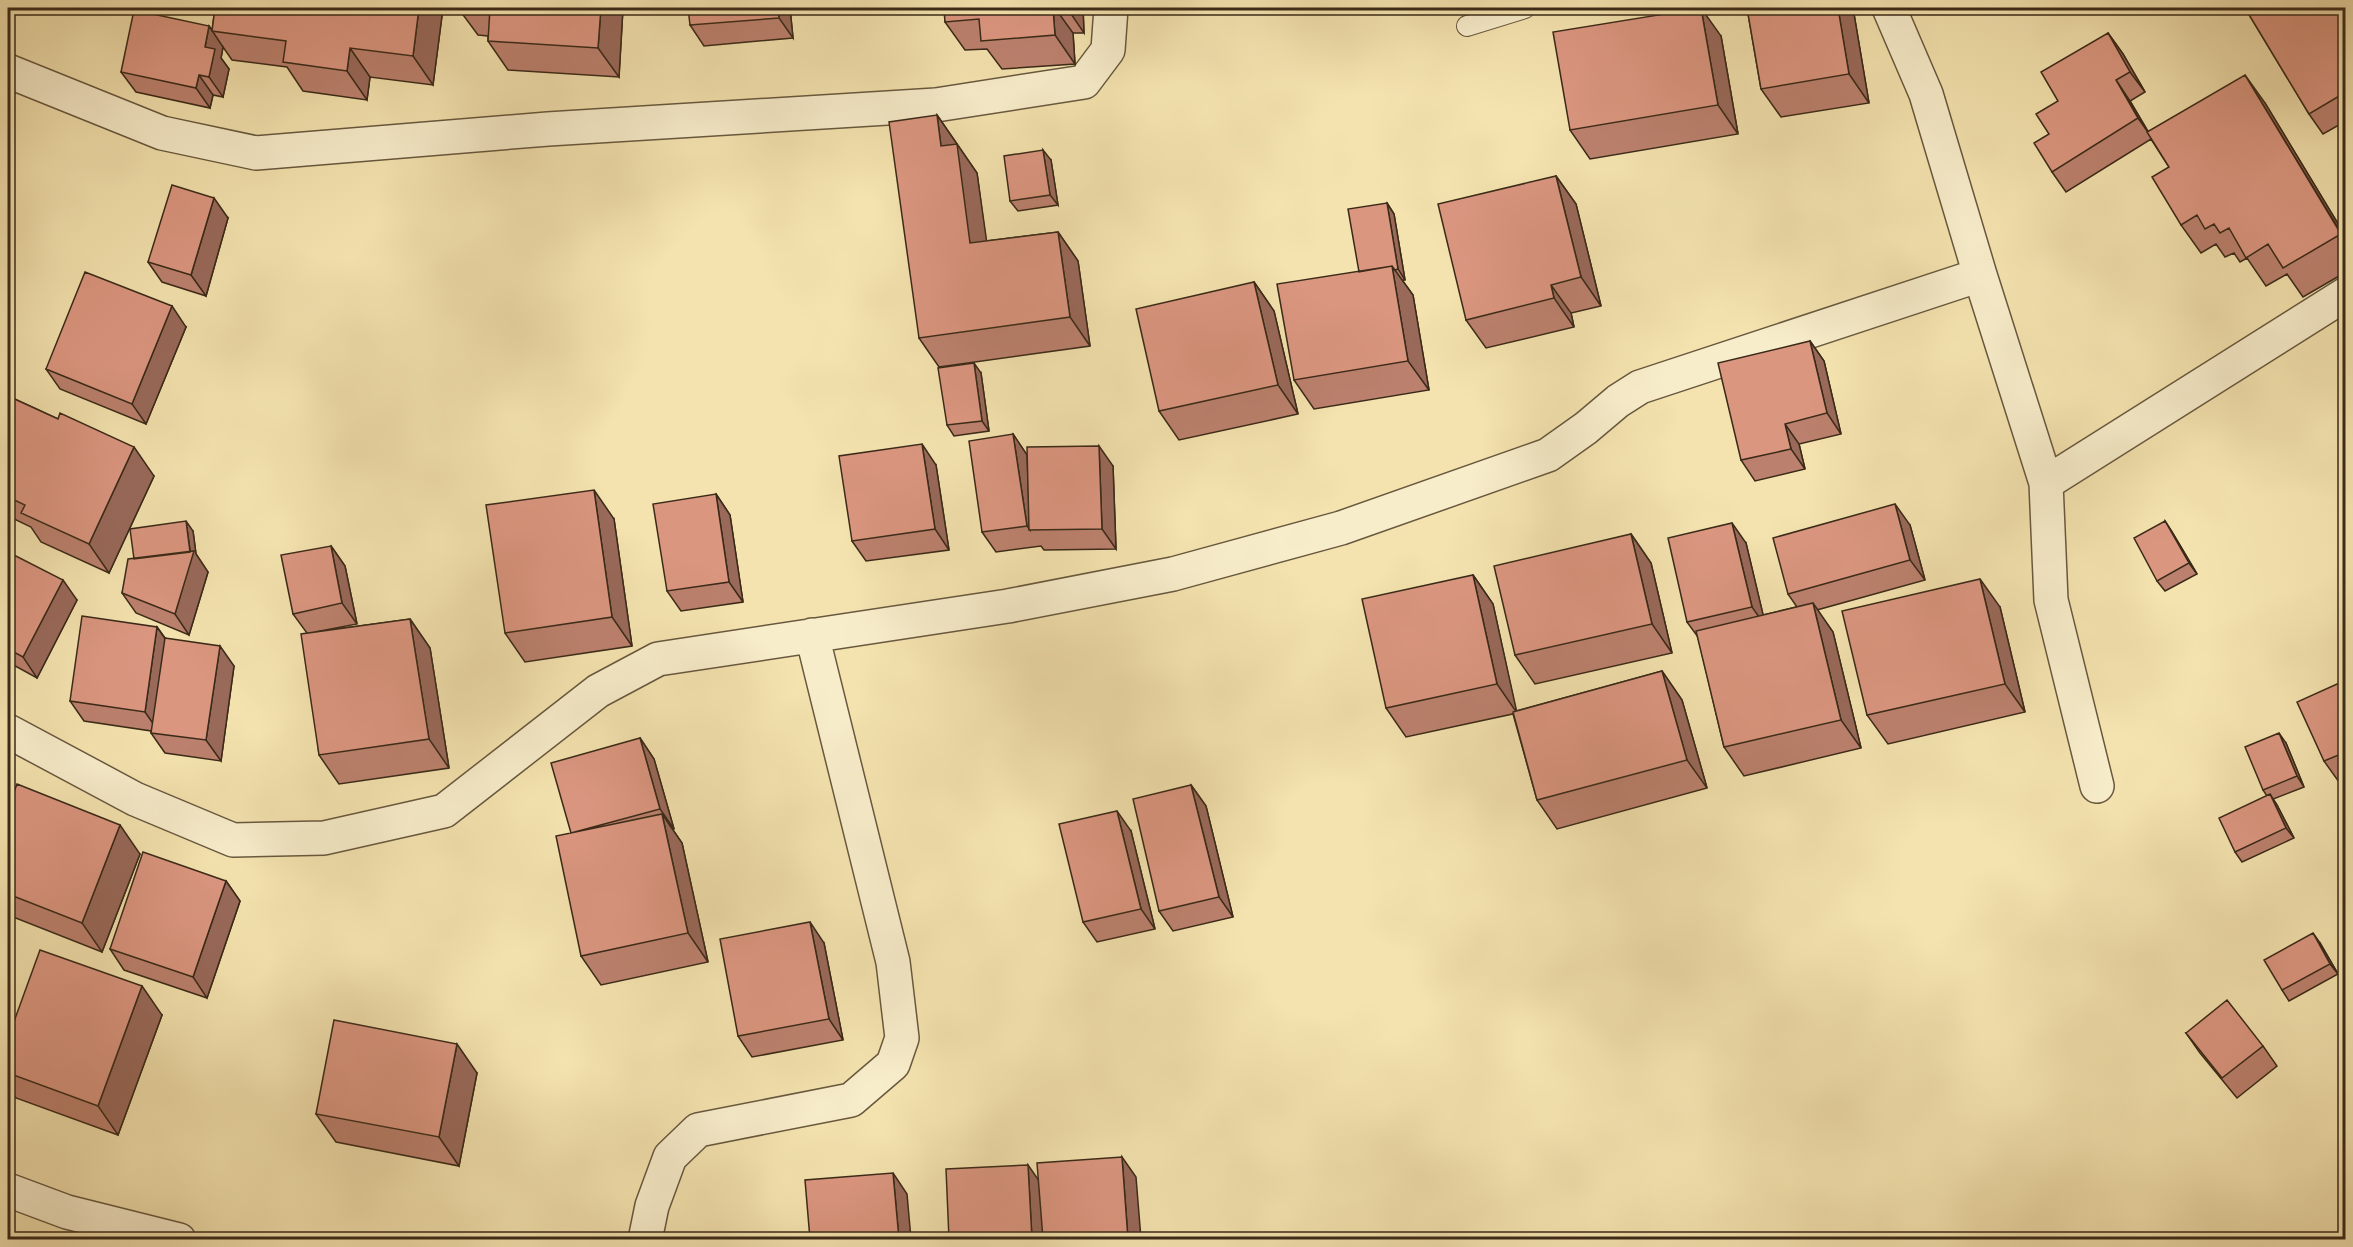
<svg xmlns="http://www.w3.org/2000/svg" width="2353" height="1247" font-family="'EB Garamond',serif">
  <rect width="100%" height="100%" fill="#f4e3af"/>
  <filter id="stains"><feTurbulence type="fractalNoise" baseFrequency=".00333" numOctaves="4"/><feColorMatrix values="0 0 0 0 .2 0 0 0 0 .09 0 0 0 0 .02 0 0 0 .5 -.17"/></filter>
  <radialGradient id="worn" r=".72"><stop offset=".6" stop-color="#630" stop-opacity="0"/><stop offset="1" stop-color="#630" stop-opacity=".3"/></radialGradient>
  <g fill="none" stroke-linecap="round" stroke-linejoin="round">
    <defs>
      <path id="service" d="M 1467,26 L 1525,8"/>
      <path id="minor" d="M 1889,8 L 1926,94 L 1980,275 L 2046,483 L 2346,294
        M 8,71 L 162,133 L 256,153 L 548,129 L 936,105 L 1084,82 L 1108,50 L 1111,8
        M 2046,483 L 2051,600 L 2097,786
        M 8,731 L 135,799 L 233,840 L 324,838 L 444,811 L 598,691 L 658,659 L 1008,606 L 1173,574 L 1341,528 L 1548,455 L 1586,428 L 1618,401 L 1640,387 L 1980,275
        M 8,1190 L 67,1212 L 179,1240
        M 645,1240 L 652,1206 L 670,1157 L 698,1130 L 851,1100 L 893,1064 L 902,1038 L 893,962 L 812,635"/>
    </defs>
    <use href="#service" stroke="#68583e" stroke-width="22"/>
    <use href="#minor" stroke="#68583e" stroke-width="36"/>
    <use href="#service" stroke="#f8edcb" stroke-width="20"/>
    <use href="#minor" stroke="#f8edcb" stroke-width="33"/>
  </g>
  <path fill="#bc816e" stroke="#3a2a18" stroke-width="1.5" d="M 215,8 L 443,8 L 433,85 L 370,77 L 367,100 L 303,91 L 287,67 L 232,60 L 223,47 L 221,58 L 229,69 L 223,97 L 213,95 L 210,108 L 136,92 L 121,72 L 209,26 L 212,30 Z
    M 458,8 L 623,8 L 619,77 L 508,70 L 488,41 L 488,36 L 478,35 Z
    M 790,8 L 793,38 L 704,46 L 690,25 Z
    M 944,8 L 1083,8 L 1084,33 L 1073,33 L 1075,64 L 1002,69 L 987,49 L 965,50 L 945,22 Z
    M 1747,8 L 1853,8 L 1869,103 L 1781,117 L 1761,89 Z
    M 2245,8 L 2341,8 L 2346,15 L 2346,121 L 2323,134 L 2309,114 Z
    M 2108,33 L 2123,54 L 2145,92 L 2130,101 L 2148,132 L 2265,103 L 2346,237 L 2346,272 L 2303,297 L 2287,274 L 2266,286 L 2247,258 L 2240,262 L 2234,253 L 2225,257 L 2216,244 L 2201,253 L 2181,225 L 2169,167 L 2151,139 L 2066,192 L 2052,172 L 2058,101 Z
    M 1721,36 L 1738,134 L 1590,159 L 1570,130 Z
    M 937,115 L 977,173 L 986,241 L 1058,232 L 1078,261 L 1090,346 L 939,367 L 919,338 Z
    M 1051,160 L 1058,205 L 1018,211 L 1010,201 Z
    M 1556,176 L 1576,204 L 1601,306 L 1571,313 L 1574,327 L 1486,348 L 1466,320 Z
    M 1387,203 L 1394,214 L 1405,280 L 1402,280 L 1413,295 L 1429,390 L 1314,409 L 1294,380 L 1359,272 Z
    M 228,218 L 206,296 L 162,282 L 148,262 Z
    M 1254,282 L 1274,311 L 1298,414 L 1179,440 L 1159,411 Z
    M 186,327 L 146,424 L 60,389 L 46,369 Z
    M 1810,341 L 1824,361 L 1841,434 L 1799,444 L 1805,469 L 1755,481 L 1741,460 Z
    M 981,373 L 989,431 L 954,436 L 947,425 Z
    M 8,396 L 58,419 L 154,476 L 109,573 L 41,542 L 31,527 L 8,516 Z
    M 1013,434 L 1027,455 L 1113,466 L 1116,549 L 1044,550 L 1041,546 L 996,552 L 982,532 Z
    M 936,465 L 949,550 L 866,561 L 852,541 Z
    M 716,494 L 730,515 L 743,602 L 681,611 L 667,591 Z
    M 614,519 L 632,646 L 525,662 L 505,633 Z
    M 2165,521 L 2172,532 L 2197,574 L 2165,591 L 2157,581 Z
    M 1910,525 L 1925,580 L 1817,610 L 1833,632 L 1861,748 L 1744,776 L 1724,747 L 1698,637 L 1687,622 L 1746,543 L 1763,615 L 1797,607 L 1788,594 Z
    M 193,531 L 196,554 L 208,572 L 189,635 L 136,613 L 122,593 L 134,559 Z
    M 1631,534 L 1651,563 L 1672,653 L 1535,684 L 1515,655 Z
    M 331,546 L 345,566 L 357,624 L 315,632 L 410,619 L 430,648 L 449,768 L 339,784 L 319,755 L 307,633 L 293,614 Z
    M 8,552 L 77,600 L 37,678 L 8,662 Z
    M 1473,575 L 1493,604 L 1516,711 L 1662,671 L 1682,700 L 1707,788 L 1557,829 L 1537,800 L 1513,714 L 1406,737 L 1386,708 Z
    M 2000,607 L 2025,712 L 1888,744 L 1867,715 Z
    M 157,627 L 165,638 L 234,666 L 221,761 L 165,753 L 151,733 L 151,731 L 84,721 L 70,701 Z
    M 2346,680 L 2346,778 L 2339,782 L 2324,761 Z
    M 640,738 L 654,759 L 674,829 L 673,830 L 682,843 L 708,962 L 601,985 L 581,956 L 571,833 Z
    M 2286,743 L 2304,787 L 2273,799 L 2277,805 L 2294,838 L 2242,862 L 2235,852 L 2267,796 L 2263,790 Z
    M 1191,785 L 1206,806 L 1233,917 L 1173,931 L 1159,911 Z
    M 8,808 L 140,854 L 102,952 L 8,915 Z
    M 1131,831 L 1155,929 L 1097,942 L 1083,922 Z
    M 226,881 L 240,901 L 207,998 L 124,970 L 110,949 Z
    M 824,943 L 843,1040 L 752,1057 L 738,1036 Z
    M 2320,943 L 2338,974 L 2289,1001 L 2282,990 Z
    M 162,1015 L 118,1135 L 16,1098 L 8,1085 L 8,1038 Z
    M 2186,1033 L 2263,1046 L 2277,1066 L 2237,1098 L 2200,1053 Z
    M 477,1073 L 459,1166 L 336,1142 L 316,1114 Z"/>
  <path fill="#99695a" stroke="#3a2a18" stroke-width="1.5" d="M 419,8 L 443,8 L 433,85 L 413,56 Z
    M 601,8 L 623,8 L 619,77 L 598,48 Z
    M 778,8 L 790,8 L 793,38 L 779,18 Z
    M 1053,8 L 1055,8 L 1073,33 L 1075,64 L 1055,35 Z
    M 1067,8 L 1083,8 L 1084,33 Z
    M 1701,8 L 1721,36 L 1738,134 L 1718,105 Z
    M 1838,8 L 1853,8 L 1869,103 L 1849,74 Z
    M 2339,8 L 2341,8 L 2346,15 L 2346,19 Z
    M 209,26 L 223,47 L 221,58 L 229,69 L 223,97 L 209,77 L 205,47 Z
    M 2108,33 L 2123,54 L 2145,92 L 2130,72 Z
    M 350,48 L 370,77 L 367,100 L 347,71 Z
    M 199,75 L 213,95 L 210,108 L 196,88 Z
    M 2245,75 L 2265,103 L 2346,237 L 2346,241 Z
    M 2116,80 L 2130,101 L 2152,138 L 2138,118 Z
    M 937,115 L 977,173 L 991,272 L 970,243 L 941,146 Z
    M 1043,150 L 1051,160 L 1058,205 L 1050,195 Z
    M 1556,176 L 1576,204 L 1601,306 L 1581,277 Z
    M 214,198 L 228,218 L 206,296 L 191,275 Z
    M 1387,203 L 1394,214 L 1405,280 L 1398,269 Z
    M 1058,232 L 1078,261 L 1090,346 L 1070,317 Z
    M 1392,266 L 1413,295 L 1429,390 L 1408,361 Z
    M 1254,282 L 1274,311 L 1298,414 L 1278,385 Z
    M 1551,285 L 1571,313 L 1574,327 L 1554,298 Z
    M 172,306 L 186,327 L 146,424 L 132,404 Z
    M 1810,341 L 1824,361 L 1841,434 L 1827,413 Z
    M 974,363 L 981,373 L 989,431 L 982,421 Z
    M 1785,424 L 1799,444 L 1805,469 L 1791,449 Z
    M 1013,434 L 1027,455 L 1030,530 L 1027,526 Z
    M 922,444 L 936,465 L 949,550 L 935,529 Z
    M 1099,446 L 1113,466 L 1116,549 L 1102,529 Z
    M 134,447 L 154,476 L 109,573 L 89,544 Z
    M 594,490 L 614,519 L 632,646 L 612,617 Z
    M 716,494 L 730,515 L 743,602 L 729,582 Z
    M 1895,504 L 1910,525 L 1925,580 L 1910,560 Z
    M 186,521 L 193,531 L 196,554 L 208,572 L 189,635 L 175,614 L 191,557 Z
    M 2165,521 L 2172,532 L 2197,574 L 2189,563 Z
    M 1732,523 L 1746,543 L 1766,627 L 1752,607 Z
    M 1631,534 L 1651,563 L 1672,653 L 1652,624 Z
    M 331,546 L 345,566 L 357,624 L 342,603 Z
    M 1473,575 L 1493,604 L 1517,713 L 1497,684 Z
    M 1980,579 L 2000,607 L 2025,712 L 2005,684 Z
    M 63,580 L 77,600 L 37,678 L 23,657 Z
    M 1813,603 L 1833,632 L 1861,748 L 1841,720 Z
    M 410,619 L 430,648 L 449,768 L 429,739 Z
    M 157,627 L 171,647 L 159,732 L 145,712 Z
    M 220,646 L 234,666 L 221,761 L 206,740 Z
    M 1662,671 L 1682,700 L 1707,788 L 1687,760 Z
    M 2279,733 L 2286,743 L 2304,787 L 2297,776 Z
    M 640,738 L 654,759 L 674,829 L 660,809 Z
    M 1191,785 L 1206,806 L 1233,917 L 1219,897 Z
    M 2270,794 L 2277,805 L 2294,838 L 2286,828 Z
    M 1117,811 L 1131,831 L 1155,929 L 1141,909 Z
    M 662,814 L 682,843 L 708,962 L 688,933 Z
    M 120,825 L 140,854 L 102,952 L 82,923 Z
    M 226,881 L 240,901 L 207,998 L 193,977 Z
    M 810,922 L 824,943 L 843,1040 L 829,1019 Z
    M 2313,933 L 2320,943 L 2338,974 L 2330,964 Z
    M 142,986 L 162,1015 L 118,1135 L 98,1106 Z
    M 457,1044 L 477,1073 L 459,1166 L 439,1137 Z
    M 1122,1157 L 1136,1177 L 1141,1239 L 1128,1239 Z
    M 1028,1165 L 1042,1185 L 1045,1239 L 1032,1239 Z
    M 893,1173 L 907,1194 L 911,1239 L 899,1239 Z"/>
  <path fill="#db9680" stroke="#3a2a18" stroke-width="1.5" d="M 215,8 L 419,8 L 413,56 L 350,48 L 347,71 L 283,62 L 286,41 L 212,31 Z
    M 476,8 L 601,8 L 598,48 L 488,41 L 490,8 Z
    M 688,8 L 778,8 L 779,18 L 690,25 Z
    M 944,8 L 1053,8 L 1055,35 L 981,41 L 979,19 L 945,22 Z
    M 1701,8 L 1718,105 L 1570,130 L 1553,32 Z
    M 1747,8 L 1838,8 L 1849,74 L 1761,89 Z
    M 2245,8 L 2339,8 L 2346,19 L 2346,92 L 2309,114 Z
    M 134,10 L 209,26 L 205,47 L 215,49 L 209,77 L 199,75 L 196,88 L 121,72 Z
    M 2108,33 L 2130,72 L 2116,80 L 2138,118 L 2052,172 L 2034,143 L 2049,134 L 2036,114 L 2058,101 L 2041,72 Z
    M 2245,75 L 2341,234 L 2283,268 L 2268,244 L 2246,258 L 2229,228 L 2220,233 L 2214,224 L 2205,229 L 2197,215 L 2181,225 L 2152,177 L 2169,167 L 2147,132 Z
    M 937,115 L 941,146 L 957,144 L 970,243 L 1058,232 L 1070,317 L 919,338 L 889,122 Z
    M 1043,150 L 1050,195 L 1010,201 L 1004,156 Z
    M 1556,176 L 1581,277 L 1551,285 L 1554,298 L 1466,320 L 1438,204 Z
    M 172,185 L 214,198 L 191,275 L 148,262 Z
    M 1387,203 L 1398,269 L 1395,270 L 1392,266 L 1359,272 L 1348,209 Z
    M 1392,266 L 1408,361 L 1294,380 L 1277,284 Z
    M 85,272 L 172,306 L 132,404 L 46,369 Z
    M 1254,282 L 1278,385 L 1159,411 L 1136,309 Z
    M 1810,341 L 1827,413 L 1785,424 L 1791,449 L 1741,460 L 1718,363 Z
    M 974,363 L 982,421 L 947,425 L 938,368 Z
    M 8,396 L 58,419 L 60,413 L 134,447 L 89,544 L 21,513 L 25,505 L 8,497 Z
    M 1013,434 L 1027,526 L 982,532 L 969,441 Z
    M 922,444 L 935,529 L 852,541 L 839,456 Z
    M 1099,446 L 1102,529 L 1029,530 L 1027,447 Z
    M 594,490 L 612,617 L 505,633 L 486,505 Z
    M 716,494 L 729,582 L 667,591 L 653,504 Z
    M 1895,504 L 1910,560 L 1788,594 L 1773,538 Z
    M 186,521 L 190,552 L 134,559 L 130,529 Z
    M 2165,521 L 2189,563 L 2157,581 L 2134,538 Z
    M 1732,523 L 1752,607 L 1687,622 L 1668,538 Z
    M 1631,534 L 1652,624 L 1515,655 L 1494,566 Z
    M 331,546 L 342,603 L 293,614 L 281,555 Z
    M 194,551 L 175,614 L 122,593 L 128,559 Z
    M 8,552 L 63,580 L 23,657 L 8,649 Z
    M 1473,575 L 1497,684 L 1386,708 L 1362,599 Z
    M 1980,579 L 2005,684 L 1867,715 L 1842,611 Z
    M 1813,603 L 1841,720 L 1724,747 L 1696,631 Z
    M 82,616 L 157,627 L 145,712 L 70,701 Z
    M 410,619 L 429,739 L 319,755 L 301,634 Z
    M 165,638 L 220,646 L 206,740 L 151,733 Z
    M 1662,671 L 1687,760 L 1537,800 L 1513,712 Z
    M 2346,680 L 2346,752 L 2324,761 L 2297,702 Z
    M 2279,733 L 2297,776 L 2263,790 L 2245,747 Z
    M 640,738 L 660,809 L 571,833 L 551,763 Z
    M 17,784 L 120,825 L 82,923 L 8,894 L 8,808 Z
    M 1191,785 L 1219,897 L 1159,911 L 1133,799 Z
    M 2270,794 L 2286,828 L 2235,852 L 2219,818 Z
    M 1117,811 L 1141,909 L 1083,922 L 1059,824 Z
    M 662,814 L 688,933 L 581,956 L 556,836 Z
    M 143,852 L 226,881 L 193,977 L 110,949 Z
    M 810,922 L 829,1019 L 738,1036 L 720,939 Z
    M 2313,933 L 2330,964 L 2282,990 L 2264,960 Z
    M 2346,939 L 2346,954 L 2340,942 Z
    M 40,950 L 142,986 L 98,1106 L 8,1073 L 8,1038 Z
    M 2227,1000 L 2263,1046 L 2222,1078 L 2186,1033 Z
    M 334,1020 L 457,1044 L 439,1137 L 316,1114 Z
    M 1122,1157 L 1128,1239 L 1043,1239 L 1037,1163 Z
    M 1028,1165 L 1032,1239 L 949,1239 L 946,1169 Z
    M 893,1173 L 899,1239 L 810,1239 L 805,1180 Z"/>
  <rect width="2353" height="1247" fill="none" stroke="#f4e3af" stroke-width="30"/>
  <rect x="9" y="9" width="2335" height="1229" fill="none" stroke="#3a2a18" stroke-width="3"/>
  <rect x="15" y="15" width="2323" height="1217" fill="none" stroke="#3a2a18" stroke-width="1.5"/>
  <rect width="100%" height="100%" filter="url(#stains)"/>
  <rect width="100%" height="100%" fill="url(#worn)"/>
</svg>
